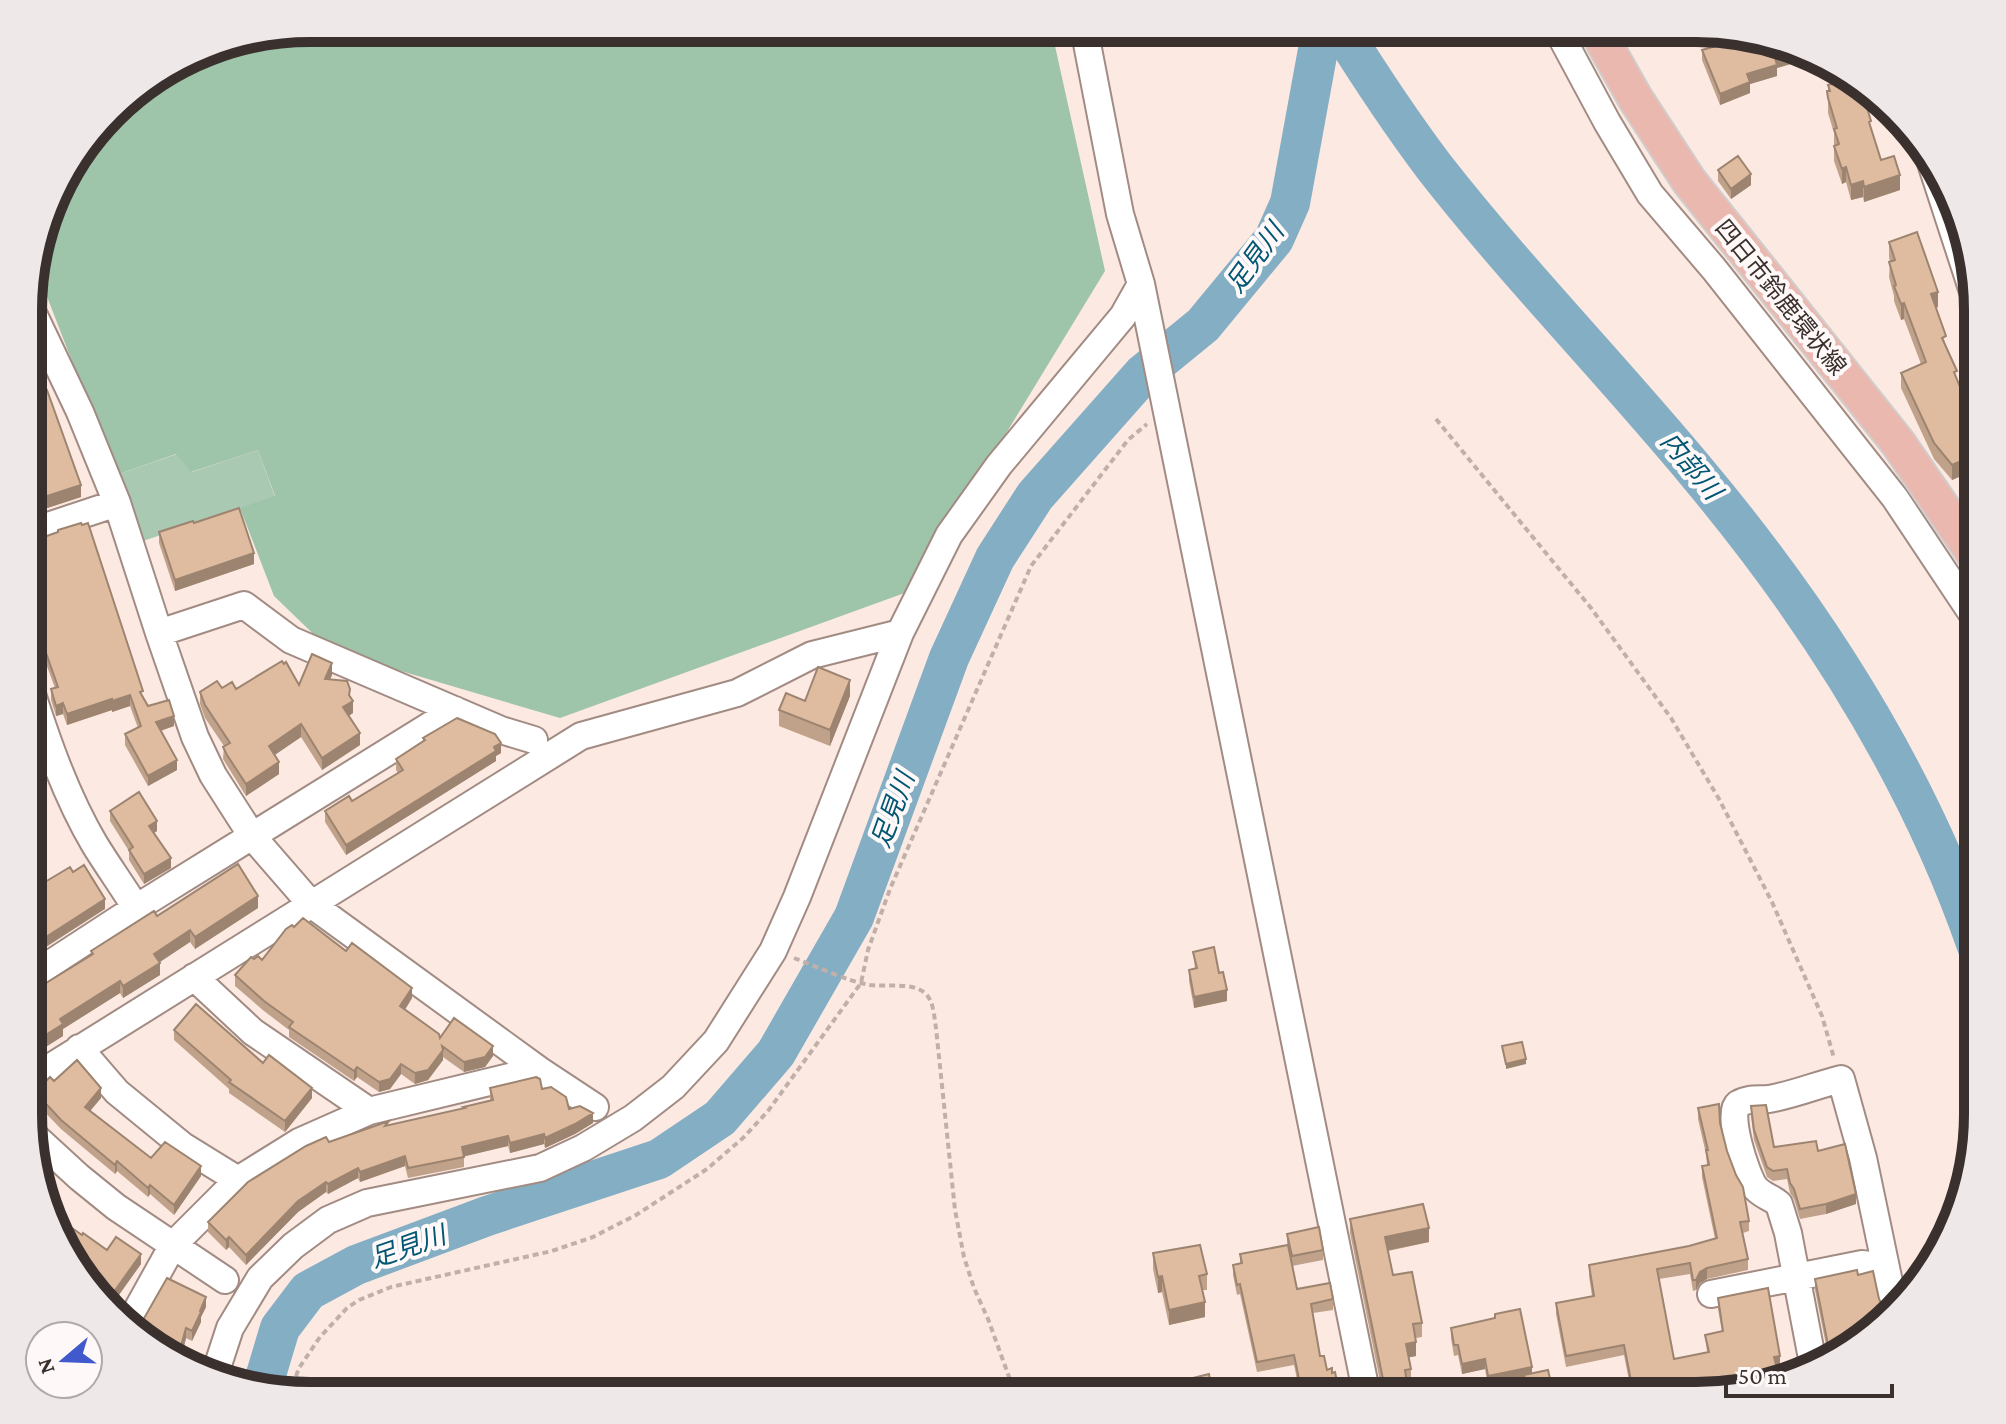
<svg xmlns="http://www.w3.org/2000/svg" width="2006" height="1424" font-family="'Crimson Pro','Noto Sans JP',serif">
  <rect width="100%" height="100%" fill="#fce9e2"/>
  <path fill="#aac9b3" d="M 258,450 L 275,497 L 140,542 L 116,475 L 177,454 L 192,472 Z"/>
  <path fill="#9ec4a9" d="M 310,28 L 1051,28 L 1105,271 L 910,591 L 560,718 L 330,650 L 274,596 L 240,508 L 275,496 L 258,450 L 191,472 L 176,454 L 116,475 L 34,263 L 57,185 L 124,98 L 203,49 Z"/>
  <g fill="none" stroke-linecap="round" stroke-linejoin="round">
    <path stroke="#84aec4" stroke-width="40" d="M 1340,28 C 1370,76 1401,123 1435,168 C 1518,274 1613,371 1699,475 C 1816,615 1917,773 1977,946
      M 262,1388 L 280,1328 L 308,1291 L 356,1265 L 487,1216 L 659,1159 L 720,1118 L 776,1053 L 854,917 L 949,658 L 995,558 L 1035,496 L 1143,374 L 1203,325 L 1274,239 L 1290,203 L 1322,28"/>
    <defs>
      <path id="minor" d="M 1084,28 L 1120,214 L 1141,284 L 1367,1396
        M 1557,29 L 1607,122 L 1650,194 L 1714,269 L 1895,498 L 1977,621
        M 1931,163 L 1977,304
        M 30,307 L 80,412 L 117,503 L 159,633 L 195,737 L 213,775 L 252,836 L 311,904 L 539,1070 L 595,1107
        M 30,532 L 117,503
        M 159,633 L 244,605 L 291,640 L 501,730 L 534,740
        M 30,688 C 47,741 66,796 95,845 C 108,866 123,887 136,908
        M 30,977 L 136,908 L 455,710
        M 194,977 L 253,1032 L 369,1111
        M 79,1048 L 117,1092 L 183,1146 L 238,1180
        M 30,1080 L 581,736 L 737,693 L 812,655 L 900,633
        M 30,1132 L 79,1177 L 116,1207 L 225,1280
        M 1711,1294 L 1862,1264 L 1885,1267
        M 128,1326 L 173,1245 L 238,1180 L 299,1142 L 369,1111 L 539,1070
        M 1814,1369 L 1788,1233 L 1779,1204 C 1771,1197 1760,1195 1754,1186 C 1746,1174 1726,1113 1738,1104 C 1748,1098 1758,1100 1769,1099 C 1793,1095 1817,1085 1841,1079 L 1863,1158 L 1894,1306
        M 214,1377 L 230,1328 L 260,1278 L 293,1246 L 328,1220 L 367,1203 L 540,1168 L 583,1148 L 633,1118 L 673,1087 L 716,1041 L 773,951 L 797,897 L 900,633 L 949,535 L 999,465 L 1123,316 L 1141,284"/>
      <path id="major" d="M 1596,29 L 1635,98 L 1689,181 L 1898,443 L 1977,558"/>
    </defs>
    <use href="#minor" stroke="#a18b83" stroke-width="30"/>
    <use href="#major" stroke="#d0cdcd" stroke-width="38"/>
    <path stroke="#c1b0aa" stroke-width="4" stroke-dasharray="6 4" stroke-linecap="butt" d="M 1436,419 L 1591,608 L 1671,718 L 1719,799 L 1772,902 L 1822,1016 L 1834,1058
      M 794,958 C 815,966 850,982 870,985 C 886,987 912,982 925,993 C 934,1001 934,1017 936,1028 L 955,1210 L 964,1257 L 974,1288 L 988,1319 L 1016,1396
      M 289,1395 L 299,1368 L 320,1337 L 347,1308 L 359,1300 L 391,1287 L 552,1251 L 593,1237 L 636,1215 L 707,1169 L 743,1138 L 768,1111 L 861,983 L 868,950 L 890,889 L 1031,566 L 1128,440 L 1147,424"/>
    <use href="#minor" stroke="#fff" stroke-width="26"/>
    <use href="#major" stroke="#eab8ae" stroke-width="34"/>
  </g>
  <path fill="#c0a28a" d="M 1702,50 L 1808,54 L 1808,56 L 1794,60 L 1794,63 L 1777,68 L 1777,76 L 1750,84 L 1750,93 L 1720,105 L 1702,60 Z
    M 1828,85 L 1871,130 L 1881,160 L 1900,190 L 1864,202 L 1863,197 L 1851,200 L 1846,182 L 1842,184 L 1834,161 L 1834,133 L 1828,113 Z
    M 1718,170 L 1751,185 L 1731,199 L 1718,181 Z
    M 1889,242 L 1938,307 L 1936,308 L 1946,347 L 1957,380 L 1977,429 L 1977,469 L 1952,480 L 1934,459 L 1901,388 L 1901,373 L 1921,364 L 1904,319 L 1901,320 L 1894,301 L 1894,296 L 1889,277 L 1890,262 L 1889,257 Z
    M 30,376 L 81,497 L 35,512 L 30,498 Z
    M 194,523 L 254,564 L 175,591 L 159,543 L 159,532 Z
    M 30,542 L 143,697 L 148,706 L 174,726 L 161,731 L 177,770 L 148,786 L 125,745 L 125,734 L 138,728 L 130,706 L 112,712 L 112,710 L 67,725 L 63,714 L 56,716 L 51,700 L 51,689 L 55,688 L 45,661 L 34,665 L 30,655 L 30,636 L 38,634 L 30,609 Z
    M 332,675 L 330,679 L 350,697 L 353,713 L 348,716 L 360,745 L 322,770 L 301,737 L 274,755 L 279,774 L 246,796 L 223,759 L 224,746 L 205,718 L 200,704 L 200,692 L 222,688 L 299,685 Z
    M 850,696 L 830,746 L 779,726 L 779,710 L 805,701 Z
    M 423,738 L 501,753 L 496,756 L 496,761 L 346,855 L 325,822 L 325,811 L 352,801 L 398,773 L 396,770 L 396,759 L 423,741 Z
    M 110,811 L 157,831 L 154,833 L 171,868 L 144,884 L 129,860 L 129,851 L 110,821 Z
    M 258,908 L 195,949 L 190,942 L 159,962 L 160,975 L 123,998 L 120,993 L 63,1029 L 63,1036 L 44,1048 L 36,1033 L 30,1037 L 30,993 L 91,955 L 91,951 L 157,916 Z
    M 346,951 L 412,998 L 405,1010 L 440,1038 L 493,1056 L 485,1067 L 464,1072 L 443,1057 L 443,1060 L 428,1080 L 415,1084 L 401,1074 L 390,1089 L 379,1092 L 357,1077 L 354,1081 L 289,1037 L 289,1030 L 264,1011 L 235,986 L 235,975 L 254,959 L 262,960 Z
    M 1193,952 L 1219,973 L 1227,1001 L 1194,1008 L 1189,981 L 1189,970 L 1195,969 Z
    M 174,1030 L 263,1063 L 312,1098 L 285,1132 L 229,1093 L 229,1089 L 174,1040 Z
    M 54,1081 L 101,1098 L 90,1111 L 151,1158 L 201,1176 L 174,1215 L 150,1194 L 148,1197 L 117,1171 L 115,1174 L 61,1129 L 35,1102 L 35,1092 Z
    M 490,1088 L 542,1089 L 569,1109 L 593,1123 L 575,1134 L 545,1148 L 544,1144 L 510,1153 L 508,1146 L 464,1156 L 464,1167 L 408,1178 L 405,1166 L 360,1182 L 358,1178 L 328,1194 L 326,1192 L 298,1212 L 246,1265 L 229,1247 L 226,1250 L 208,1232 L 208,1222 L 329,1142 L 389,1125 L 463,1109 L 463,1107 L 490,1100 Z
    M 1751,1106 L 1774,1147 L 1818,1151 L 1856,1204 L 1826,1214 L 1800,1219 L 1794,1199 L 1790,1193 L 1787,1179 L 1773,1181 L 1767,1177 L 1754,1140 L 1751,1116 Z
    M 1698,1108 L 1720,1123 L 1727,1151 L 1749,1221 L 1749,1231 L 1743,1233 L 1748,1259 L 1748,1270 L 1707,1279 L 1700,1283 L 1696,1290 L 1693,1291 L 1690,1274 L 1659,1279 L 1674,1359 L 1707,1352 L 1705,1335 L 1722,1332 L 1718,1309 L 1718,1298 L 1780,1367 L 1696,1396 L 1682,1396 L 1681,1393 L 1664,1396 L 1632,1396 L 1624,1355 L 1566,1367 L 1556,1314 L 1556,1303 L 1592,1296 L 1589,1276 L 1589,1265 L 1689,1246 L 1715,1239 L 1702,1177 L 1702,1166 L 1707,1165 L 1706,1154 L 1698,1119 Z
    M 1350,1219 L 1429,1242 L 1388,1251 L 1393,1275 L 1422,1323 L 1422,1337 L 1416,1338 L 1416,1356 L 1409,1357 L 1411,1369 L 1411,1383 L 1407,1384 L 1408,1396 L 1381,1386 L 1350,1233 Z
    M 1287,1234 L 1323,1250 L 1323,1260 L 1292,1266 L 1297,1289 L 1333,1299 L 1333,1310 L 1313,1313 L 1320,1356 L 1327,1370 L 1332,1373 L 1335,1372 L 1300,1394 L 1294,1365 L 1257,1372 L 1240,1294 L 1237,1295 L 1233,1275 L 1233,1265 L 1240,1263 L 1240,1254 L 1287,1245 Z
    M 82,1235 L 107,1250 L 141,1264 L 111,1306 L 66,1255 Z
    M 1153,1253 L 1207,1274 L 1207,1290 L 1202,1290 L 1205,1317 L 1169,1325 L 1162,1292 L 1158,1293 L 1153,1269 Z
    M 1858,1275 L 1879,1299 L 1882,1305 L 1829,1360 L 1815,1290 L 1815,1279 Z
    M 206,1307 L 201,1317 L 201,1322 L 192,1341 L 186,1338 L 180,1362 L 138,1337 Z
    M 1495,1314 L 1532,1373 L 1552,1392 L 1537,1396 L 1528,1396 L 1524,1379 L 1488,1386 L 1485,1369 L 1462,1374 L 1458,1355 L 1454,1356 L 1451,1338 L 1451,1328 L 1495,1319 Z"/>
  <path fill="#9c8470" d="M 1797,48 L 1808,54 L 1808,56 L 1794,60 L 1794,63 L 1777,68 L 1777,76 L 1750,84 L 1750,93 L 1720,105 L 1720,94 L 1747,74 L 1775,58 Z
    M 1846,167 L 1846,182 L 1842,184 L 1842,169 Z
    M 1751,174 L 1751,185 L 1731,199 L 1731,189 Z
    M 1900,175 L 1900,190 L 1864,202 L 1864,187 Z
    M 1863,181 L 1863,197 L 1851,200 L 1851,185 Z
    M 1938,292 L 1938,307 L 1931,309 L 1931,294 Z
    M 1904,303 L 1904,319 L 1901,320 L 1901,304 Z
    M 1977,454 L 1977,469 L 1952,480 L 1952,465 Z
    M 81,485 L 81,497 L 35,512 L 35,500 Z
    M 254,553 L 254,564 L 175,591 L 175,580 Z
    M 45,650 L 45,661 L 34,665 L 34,654 Z
    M 332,663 L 332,675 L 325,691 L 325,679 Z
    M 850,680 L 850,696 L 830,746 L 830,730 Z
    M 350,689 L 350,703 L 353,701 L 353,713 L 343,720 L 343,707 L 349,695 Z
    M 130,695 L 130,706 L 112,712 L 112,701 Z
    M 112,699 L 112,710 L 67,725 L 67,714 Z
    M 63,703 L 63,714 L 56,716 L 56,706 Z
    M 174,716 L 174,726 L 156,732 L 156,722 Z
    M 301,724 L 301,737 L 269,759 L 269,746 Z
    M 360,733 L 360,745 L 322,770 L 322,758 Z
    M 501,743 L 501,753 L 496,756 L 496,761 L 346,855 L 346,845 Z
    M 177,760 L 177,770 L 148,786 L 148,776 Z
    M 279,762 L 279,774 L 246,796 L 246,784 Z
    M 157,821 L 157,831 L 149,836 L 149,826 Z
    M 171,858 L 171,868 L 144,884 L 144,874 Z
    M 258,896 L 258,908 L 195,949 L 195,937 Z
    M 105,899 L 105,909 L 32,956 L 32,946 Z
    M 190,930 L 190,942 L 154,966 L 154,954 Z
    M 160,963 L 160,975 L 123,998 L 123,986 Z
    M 120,981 L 120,993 L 63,1029 L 63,1036 L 44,1048 L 44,1036 L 60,1019 Z
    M 412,988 L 412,998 L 400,1017 L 400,1006 Z
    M 1227,990 L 1227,1001 L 1194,1008 L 1194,997 Z
    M 36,1021 L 36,1033 L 30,1037 L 30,1025 Z
    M 493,1046 L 493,1056 L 485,1067 L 464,1072 L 464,1062 Z
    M 443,1050 L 443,1060 L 428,1080 L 415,1084 L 415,1073 Z
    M 1526,1059 L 1526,1064 L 1506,1069 L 1506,1064 Z
    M 401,1064 L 401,1074 L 390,1089 L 379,1092 L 379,1082 Z
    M 357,1067 L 357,1077 L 354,1081 L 354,1071 Z
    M 101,1088 L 101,1098 L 85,1117 L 85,1107 Z
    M 312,1088 L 312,1098 L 285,1132 L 285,1121 Z
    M 593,1113 L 593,1123 L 575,1134 L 545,1148 L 545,1138 Z
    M 544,1134 L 544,1144 L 510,1153 L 510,1143 Z
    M 508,1136 L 508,1146 L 462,1157 L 462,1147 Z
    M 405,1156 L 405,1166 L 360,1182 L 360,1172 Z
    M 117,1161 L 117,1171 L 115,1174 L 115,1165 Z
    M 201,1166 L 201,1176 L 174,1215 L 174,1205 Z
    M 358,1168 L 358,1178 L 328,1194 L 328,1184 Z
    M 326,1182 L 326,1192 L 298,1212 L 246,1265 L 246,1255 L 298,1201 Z
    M 150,1185 L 150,1194 L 148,1197 L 148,1188 Z
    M 1856,1194 L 1856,1204 L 1826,1214 L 1826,1204 Z
    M 1429,1228 L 1429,1242 L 1385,1251 L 1385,1237 Z
    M 229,1237 L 229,1247 L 226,1250 L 226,1240 Z
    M 141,1254 L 141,1264 L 111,1306 L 111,1296 Z
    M 1707,1268 L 1707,1279 L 1700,1283 L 1696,1290 L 1696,1280 L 1700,1272 Z
    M 1162,1276 L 1162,1292 L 1158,1293 L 1158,1277 Z
    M 206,1297 L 206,1307 L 201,1317 L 201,1322 L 192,1341 L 192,1331 Z
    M 1205,1302 L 1205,1317 L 1169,1325 L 1169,1310 Z
    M 186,1328 L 186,1338 L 180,1362 L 177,1360 Z
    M 1416,1342 L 1416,1356 L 1406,1358 L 1406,1344 Z
    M 1780,1356 L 1780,1367 L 1774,1368 L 1774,1357 Z
    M 1485,1359 L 1485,1369 L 1462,1374 L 1462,1364 Z
    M 1532,1367 L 1532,1377 L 1524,1375 L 1524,1379 L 1488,1386 L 1488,1376 Z
    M 1552,1387 L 1552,1392 L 1537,1396 L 1528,1396 L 1528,1392 Z
    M 1408,1390 L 1408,1396 L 1379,1396 Z"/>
  <path fill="#dfbca0" stroke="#9c8470" stroke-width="2" d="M 1751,36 L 1787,43 L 1797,48 L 1794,49 L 1794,52 L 1775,58 L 1777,65 L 1747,74 L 1750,82 L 1720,94 L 1702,50 Z
    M 1851,78 L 1859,81 L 1871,121 L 1869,122 L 1881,160 L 1894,156 L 1900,175 L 1864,187 L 1863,181 L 1851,185 L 1846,167 L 1842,169 L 1834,146 L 1839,144 L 1834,129 L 1837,128 L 1828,98 L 1827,91 L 1830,91 L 1828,85 Z
    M 1738,156 L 1751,174 L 1731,189 L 1718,170 Z
    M 1917,232 L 1938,292 L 1931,294 L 1946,336 L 1942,338 L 1957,371 L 1954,372 L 1977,429 L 1977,454 L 1952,465 L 1934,443 L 1901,373 L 1926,362 L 1904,303 L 1901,304 L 1894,286 L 1896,285 L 1889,262 L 1895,260 L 1889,242 Z
    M 30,376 L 38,394 L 47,390 L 81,485 L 35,500 L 30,486 Z
    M 239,508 L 254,553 L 175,580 L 159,532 L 193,521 L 194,523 Z
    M 81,523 L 82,525 L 88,523 L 143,691 L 140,692 L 148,706 L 169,700 L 174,716 L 156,722 L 177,760 L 148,776 L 125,734 L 141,726 L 130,695 L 112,701 L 112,699 L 67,714 L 63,703 L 56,706 L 51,689 L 58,687 L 45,650 L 34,654 L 30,645 L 30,636 L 41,633 L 30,598 L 30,542 L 58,532 L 58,530 Z
    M 312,654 L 332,663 L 325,679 L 347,681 L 350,689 L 349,695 L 353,701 L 343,707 L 360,733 L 322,758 L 301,724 L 269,746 L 279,762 L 246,784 L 227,755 L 223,747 L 230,743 L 205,705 L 200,692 L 217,681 L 222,688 L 232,682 L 236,689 L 282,661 L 284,664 L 286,662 L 299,685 Z
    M 818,667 L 850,680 L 830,730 L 779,710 L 786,693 L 805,701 Z
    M 457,718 L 495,734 L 501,743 L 494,747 L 496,751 L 346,845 L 325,811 L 349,796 L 352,801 L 403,770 L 396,759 L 425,740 L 423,738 Z
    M 139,792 L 157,821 L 149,826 L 171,858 L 144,874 L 129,850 L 133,847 L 110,811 Z
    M 238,864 L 258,896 L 195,937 L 190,930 L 154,954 L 160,963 L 123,986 L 120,981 L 60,1019 L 63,1024 L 44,1036 L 36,1021 L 30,1025 L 30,993 L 93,954 L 91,951 L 154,911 L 157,916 Z
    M 84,865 L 105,899 L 32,946 L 30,943 L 30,891 L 70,867 L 73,872 Z
    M 303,918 L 346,951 L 352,943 L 412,988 L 400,1006 L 439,1034 L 440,1038 L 454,1018 L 493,1046 L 485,1057 L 464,1062 L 442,1046 L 443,1050 L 428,1070 L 415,1073 L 401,1064 L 390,1079 L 379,1082 L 357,1067 L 354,1071 L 289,1027 L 293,1022 L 264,1001 L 235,975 L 251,957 L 254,959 L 258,956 L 262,960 L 286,929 L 292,925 L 294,927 Z
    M 1214,947 L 1219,973 L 1223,972 L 1227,990 L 1194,997 L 1189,970 L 1197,968 L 1193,952 Z
    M 196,1004 L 263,1063 L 269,1055 L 312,1088 L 285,1121 L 229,1082 L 231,1080 L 174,1030 Z
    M 1522,1042 L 1526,1059 L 1506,1064 L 1502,1046 Z
    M 77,1060 L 101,1088 L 85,1107 L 151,1158 L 165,1142 L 201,1166 L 174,1205 L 150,1185 L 148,1188 L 117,1161 L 115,1165 L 61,1120 L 35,1092 L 50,1077 L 54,1081 Z
    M 536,1077 L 540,1079 L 542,1089 L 551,1087 L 566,1097 L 569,1109 L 580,1106 L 593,1113 L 575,1124 L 545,1138 L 544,1134 L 510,1143 L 508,1136 L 462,1147 L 464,1157 L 408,1168 L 405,1156 L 360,1172 L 358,1168 L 328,1184 L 326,1182 L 298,1201 L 246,1255 L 229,1237 L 226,1240 L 208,1222 L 248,1182 L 306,1146 L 326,1137 L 329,1142 L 389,1121 L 385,1126 L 465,1108 L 463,1107 L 493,1100 L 490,1088 Z
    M 1719,1104 L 1720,1123 L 1727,1151 L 1736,1175 L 1743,1187 L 1749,1221 L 1740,1222 L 1748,1259 L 1707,1268 L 1700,1272 L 1696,1280 L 1693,1280 L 1690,1263 L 1657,1269 L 1674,1359 L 1709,1352 L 1705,1335 L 1723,1331 L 1718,1298 L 1768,1288 L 1780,1356 L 1774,1357 L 1779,1377 L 1696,1396 L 1684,1396 L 1681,1382 L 1633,1391 L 1624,1345 L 1566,1356 L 1556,1303 L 1594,1296 L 1589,1265 L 1689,1246 L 1717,1238 L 1702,1166 L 1709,1165 L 1706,1150 L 1708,1150 L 1698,1108 Z
    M 1766,1105 L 1774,1147 L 1816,1141 L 1818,1151 L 1845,1144 L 1856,1194 L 1826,1204 L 1800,1209 L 1794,1189 L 1790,1183 L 1787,1169 L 1773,1171 L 1767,1167 L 1754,1130 L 1751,1106 Z
    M 1423,1204 L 1429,1228 L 1385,1237 L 1393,1275 L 1412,1272 L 1422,1323 L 1413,1324 L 1416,1342 L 1406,1344 L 1411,1369 L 1405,1370 L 1408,1390 L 1379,1396 L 1383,1379 L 1350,1219 Z
    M 1319,1227 L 1323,1250 L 1292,1256 L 1287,1234 Z
    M 72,1228 L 82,1235 L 83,1233 L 107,1250 L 116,1237 L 141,1254 L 111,1296 L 86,1278 L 66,1255 L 60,1238 L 64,1241 Z
    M 1200,1245 L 1207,1274 L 1199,1276 L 1205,1302 L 1169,1310 L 1162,1276 L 1158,1277 L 1153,1253 Z
    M 1288,1245 L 1297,1289 L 1330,1283 L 1333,1299 L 1311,1304 L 1320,1356 L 1324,1356 L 1327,1370 L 1332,1368 L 1332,1373 L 1335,1372 L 1340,1396 L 1289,1396 L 1302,1393 L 1294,1355 L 1257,1362 L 1240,1284 L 1237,1285 L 1233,1265 L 1242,1263 L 1240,1254 Z
    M 1857,1270 L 1858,1275 L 1873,1271 L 1879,1299 L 1882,1305 L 1886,1309 L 1887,1312 L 1829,1360 L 1830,1355 L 1815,1279 Z
    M 167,1278 L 206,1297 L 200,1311 L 201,1312 L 192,1331 L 186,1328 L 177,1360 L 138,1337 L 135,1334 Z
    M 1520,1309 L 1532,1367 L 1488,1376 L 1485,1359 L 1462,1364 L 1458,1345 L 1454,1345 L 1451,1328 L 1495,1318 L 1495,1314 Z
    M 1548,1370 L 1552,1387 L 1528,1392 L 1524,1375 Z
    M 1209,1374 L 1213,1396 L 1187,1396 L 1185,1386 L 1191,1385 L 1189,1379 Z"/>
  <g text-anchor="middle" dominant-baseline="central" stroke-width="8" stroke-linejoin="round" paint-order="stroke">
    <g font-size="24" fill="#3a302d" stroke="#fef9f8">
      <text transform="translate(1781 297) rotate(51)">四日市鈴鹿環状線</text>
    </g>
    <g font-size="26" font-style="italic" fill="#015674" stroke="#fef9f8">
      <text transform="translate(1255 258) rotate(-54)">足見川</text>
      <text transform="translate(1691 466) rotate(50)">内部川</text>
      <text transform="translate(893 810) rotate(-70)">足見川</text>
      <text transform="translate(408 1247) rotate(-19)">足見川</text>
    </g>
  </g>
  <path d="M0 0H2006V1424H0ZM310 42H1696A268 268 0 0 1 1964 310V1114A268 268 0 0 1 1696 1382H310A268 268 0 0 1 42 1114V310A268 268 0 0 1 310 42Z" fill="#eee9e8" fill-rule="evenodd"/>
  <path fill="none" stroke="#3a302d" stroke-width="10" d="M310 42H1696A268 268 0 0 1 1964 310V1114A268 268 0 0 1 1696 1382H310A268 268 0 0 1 42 1114V310A268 268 0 0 1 310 42Z"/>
  <g transform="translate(64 1360) rotate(251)"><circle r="38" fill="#fef9f8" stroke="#b0a9a7" stroke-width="2"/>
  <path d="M0-6L14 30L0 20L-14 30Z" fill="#405acd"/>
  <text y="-12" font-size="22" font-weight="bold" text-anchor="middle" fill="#3a302d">N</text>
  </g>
  <path d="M1726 1384v12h166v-12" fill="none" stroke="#3a302d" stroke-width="4"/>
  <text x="1738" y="1384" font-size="24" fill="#3a302d" stroke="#fef9f8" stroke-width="6" paint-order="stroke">50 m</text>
</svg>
